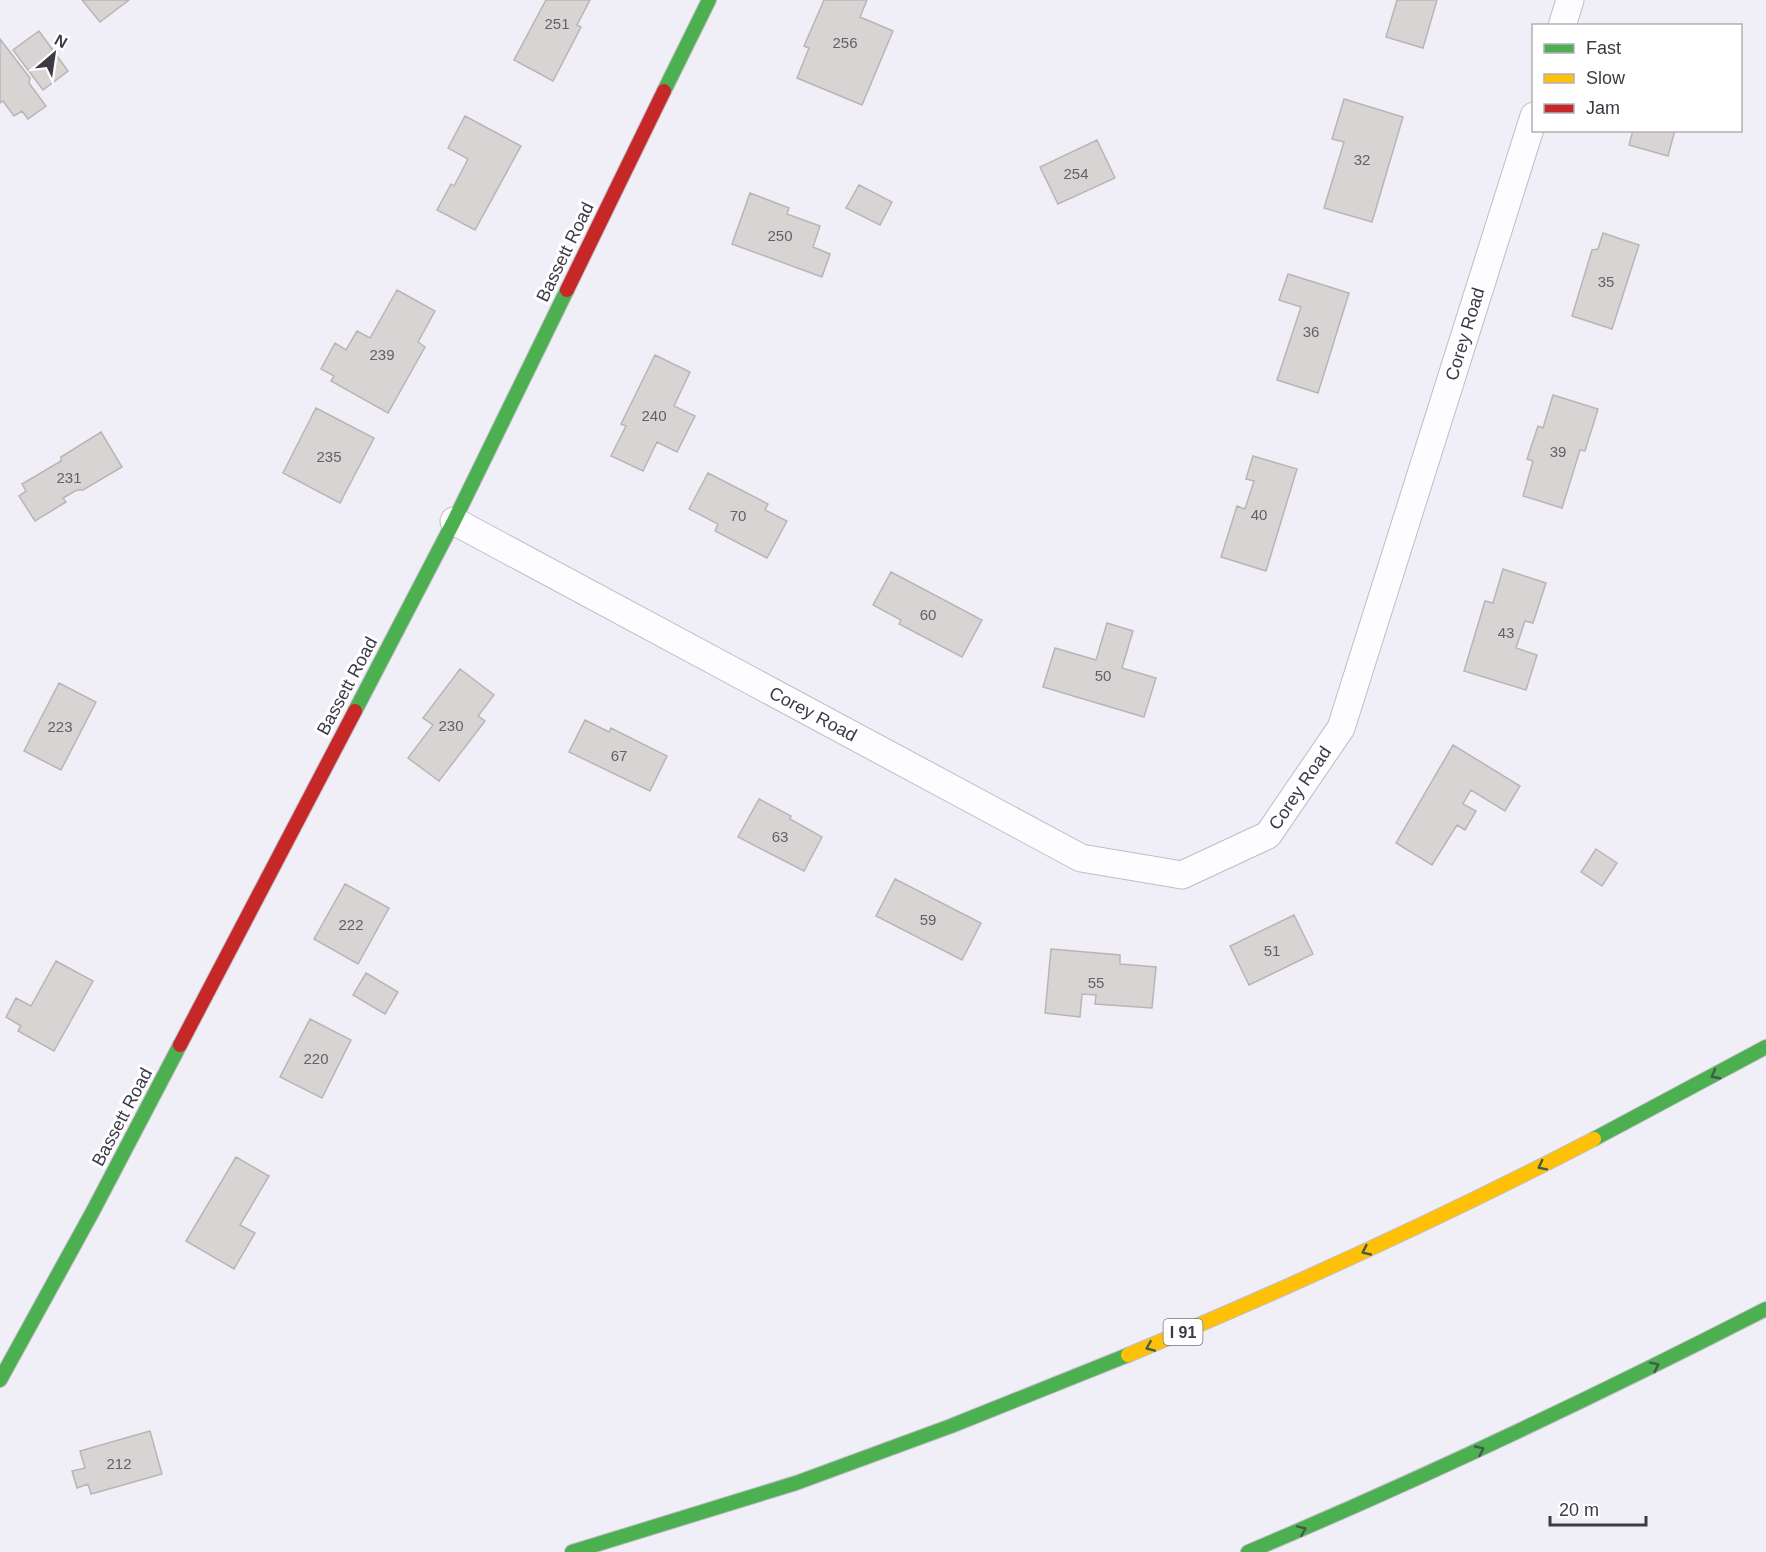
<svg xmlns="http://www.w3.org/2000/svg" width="1766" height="1552" font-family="Helvetica,sans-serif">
  <rect width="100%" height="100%" fill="#f0eef7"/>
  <path fill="#d8d4d3" stroke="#bab5b5" stroke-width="1.5" d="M 82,0 L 129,0 L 100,22 Z
    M 546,0 L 590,0 L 577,25 L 581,27 L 553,81 L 514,60 Z
    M 824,0 L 867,0 L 860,17 L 893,31 L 862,105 L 797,78 L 809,48 L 804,46 Z
    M 1397,0 L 1437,0 L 1423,48 L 1386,37 Z
    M 39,31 L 68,71 L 43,90 L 13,50 Z
    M 0,39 L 30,78 L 29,83 L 46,106 L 28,119 L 22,111 L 14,116 L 3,101 L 0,103 Z
    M 1344,99 L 1403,117 L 1372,222 L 1324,208 L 1344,142 L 1332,139 Z
    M 465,116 L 521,146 L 475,230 L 437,210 L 451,184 L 454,186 L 468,159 L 448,148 Z
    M 1633,130 L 1675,130 L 1668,156 L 1629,145 Z
    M 1097,140 L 1115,178 L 1058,204 L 1040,167 Z
    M 859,185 L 892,202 L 880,225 L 846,208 Z
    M 750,193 L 789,208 L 787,214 L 820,226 L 813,247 L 830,254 L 822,277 L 732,244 Z
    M 1603,233 L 1639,245 L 1612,329 L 1572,316 L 1592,250 L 1598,249 Z
    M 1288,274 L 1349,293 L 1318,393 L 1277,380 L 1301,307 L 1279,300 Z
    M 397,290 L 435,311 L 418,342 L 425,347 L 388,413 L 331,381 L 334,376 L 321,369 L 335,343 L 346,350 L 357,331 L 370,338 Z
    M 655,355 L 690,372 L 674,406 L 695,416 L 677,452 L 657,442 L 643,471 L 611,456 L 626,426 L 621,424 Z
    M 1553,395 L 1598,409 L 1585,451 L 1580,450 L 1562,508 L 1523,496 L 1533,461 L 1527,459 L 1538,426 L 1543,428 Z
    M 316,408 L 374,438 L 340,503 L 283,473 Z
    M 101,432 L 122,467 L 83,490 L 77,490 L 63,498 L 66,502 L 35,521 L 19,496 L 26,491 L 22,484 L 61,461 L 61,457 Z
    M 1253,456 L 1297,469 L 1266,571 L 1221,557 L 1237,506 L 1245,509 L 1254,481 L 1246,479 Z
    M 708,473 L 768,504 L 765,510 L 787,521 L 767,558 L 715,531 L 718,524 L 689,509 Z
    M 1503,569 L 1546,583 L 1533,623 L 1525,621 L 1516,648 L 1537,655 L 1526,690 L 1464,671 L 1485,601 L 1493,603 Z
    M 891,572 L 982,620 L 962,657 L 899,624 L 901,620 L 873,605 Z
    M 1107,623 L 1133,631 L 1122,668 L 1156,678 L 1144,717 L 1043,687 L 1055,648 L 1096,660 Z
    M 460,669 L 494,695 L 478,716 L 485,721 L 439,781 L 408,758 L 433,725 L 423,718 Z
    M 59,683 L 96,702 L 61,770 L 24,751 Z
    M 585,720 L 609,732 L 611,728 L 667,756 L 650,791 L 569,752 Z
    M 1453,745 L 1520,786 L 1505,811 L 1471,790 L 1463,804 L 1476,811 L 1465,830 L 1457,825 L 1432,865 L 1396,843 Z
    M 759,799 L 791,816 L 790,819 L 822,837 L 804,871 L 738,837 Z
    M 1596,849 L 1617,863 L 1602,886 L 1581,872 Z
    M 895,879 L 981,923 L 962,960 L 876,916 Z
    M 345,884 L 389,908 L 358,964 L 314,939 Z
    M 1294,915 L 1313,954 L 1249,985 L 1230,946 Z
    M 1051,949 L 1120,955 L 1120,964 L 1156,967 L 1152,1008 L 1095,1004 L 1096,995 L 1082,994 L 1080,1017 L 1045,1013 Z
    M 56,961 L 93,981 L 54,1051 L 18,1031 L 21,1026 L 6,1017 L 16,998 L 31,1006 Z
    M 366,973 L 398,992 L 385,1014 L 353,995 Z
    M 310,1019 L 351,1040 L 322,1098 L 280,1077 Z
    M 236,1157 L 269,1176 L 240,1225 L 255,1233 L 234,1269 L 186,1241 Z
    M 150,1431 L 162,1474 L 91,1494 L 88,1484 L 77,1488 L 72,1471 L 85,1468 L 80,1451 Z"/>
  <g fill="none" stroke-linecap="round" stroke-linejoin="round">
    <defs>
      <path id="street" d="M 1562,26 L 1570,0
        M 454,521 L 1081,858 L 1182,875 L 1268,835 L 1341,728 L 1534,116"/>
      <path id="fast" d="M 664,91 L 709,0
        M 355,711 L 454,521 L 567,290
        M 1594,1139 L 1766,1047
        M 0,1380 L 93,1211 L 180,1045
        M 572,1552 L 796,1483 L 951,1426 L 1128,1355
        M 1248,1552 C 1424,1478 1596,1396 1766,1309"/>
      <path id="slow" d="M 1128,1355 C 1286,1289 1442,1218 1594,1139"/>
      <path id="jam" d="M 567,290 L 664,91
        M 180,1045 L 355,711"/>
    </defs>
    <use href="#street" stroke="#c0bdc7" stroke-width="29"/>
    <use href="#fast" stroke="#c0bdc7" stroke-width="16"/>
    <use href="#slow" stroke="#c0bdc7" stroke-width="16"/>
    <use href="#jam" stroke="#c0bdc7" stroke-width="16"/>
    <use href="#street" stroke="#fdfcfe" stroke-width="27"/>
    <use href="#fast" stroke="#4caf50" stroke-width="14"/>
    <use href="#slow" stroke="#ffc107" stroke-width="14"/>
    <use href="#jam" stroke="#c62828" stroke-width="14"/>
  </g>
  <defs><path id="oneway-chevron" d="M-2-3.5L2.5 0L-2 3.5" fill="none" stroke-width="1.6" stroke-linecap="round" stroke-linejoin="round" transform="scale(1.5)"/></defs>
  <g stroke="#415d48">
    <use href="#oneway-chevron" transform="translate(1715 1075) rotate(152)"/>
    <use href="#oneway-chevron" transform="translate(1542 1166) rotate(153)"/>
    <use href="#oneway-chevron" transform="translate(1366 1251) rotate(155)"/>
    <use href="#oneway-chevron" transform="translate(1150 1347) rotate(157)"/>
    <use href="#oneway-chevron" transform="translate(1655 1366) rotate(-26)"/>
    <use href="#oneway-chevron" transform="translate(1480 1450) rotate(-25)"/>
    <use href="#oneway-chevron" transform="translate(1302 1530) rotate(-23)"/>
  </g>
  <g text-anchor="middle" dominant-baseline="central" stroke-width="6" stroke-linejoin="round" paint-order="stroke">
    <g font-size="15" fill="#636068">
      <text x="557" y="23">251</text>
      <text x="845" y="42">256</text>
      <text x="1362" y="159">32</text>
      <text x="1076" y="173">254</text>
      <text x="780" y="235">250</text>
      <text x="1606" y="281">35</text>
      <text x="1311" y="331">36</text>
      <text x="382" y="354">239</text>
      <text x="654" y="415">240</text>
      <text x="1558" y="451">39</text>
      <text x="329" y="456">235</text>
      <text x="69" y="477">231</text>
      <text x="1259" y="514">40</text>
      <text x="738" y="515">70</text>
      <text x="928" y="614">60</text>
      <text x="1506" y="632">43</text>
      <text x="1103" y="675">50</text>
      <text x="451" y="725">230</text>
      <text x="60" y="726">223</text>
      <text x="619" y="755">67</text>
      <text x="780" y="836">63</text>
      <text x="928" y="919">59</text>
      <text x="351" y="924">222</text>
      <text x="1272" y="950">51</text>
      <text x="1096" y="982">55</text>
      <text x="316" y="1058">220</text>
      <text x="119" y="1463">212</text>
    </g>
    <rect fill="#fff" stroke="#76757d" stroke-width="1.5" x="1163.5" y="1319" width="39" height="26" rx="4.5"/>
    <g font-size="16" font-weight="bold" fill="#3c3a45">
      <text x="1183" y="1332">I 91</text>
    </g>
    <g font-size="18" fill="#3c3a45" stroke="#fff">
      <text transform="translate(565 252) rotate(-64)">Bassett Road</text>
      <text transform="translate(1465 334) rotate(-73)">Corey Road</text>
      <text transform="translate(347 686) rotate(-62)">Bassett Road</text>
      <text transform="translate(813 714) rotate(28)">Corey Road</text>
      <text transform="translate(1300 788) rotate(-56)">Corey Road</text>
      <text transform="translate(122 1117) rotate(-62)">Bassett Road</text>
    </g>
  </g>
  <rect x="1532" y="24" width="210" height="108" fill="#ffffff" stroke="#b1b0b5" stroke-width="1.5"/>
  <rect x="1544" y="44" width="30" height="9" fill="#4caf50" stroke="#b1b0b5" stroke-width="1.5"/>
  <text x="1586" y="54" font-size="18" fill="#3c3a45">Fast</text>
  <rect x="1544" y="74" width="30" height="9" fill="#ffc107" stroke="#b1b0b5" stroke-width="1.5"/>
  <text x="1586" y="84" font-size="18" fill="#3c3a45">Slow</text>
  <rect x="1544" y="104" width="30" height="9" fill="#c62828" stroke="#b1b0b5" stroke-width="1.5"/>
  <text x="1586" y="114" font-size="18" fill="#3c3a45">Jam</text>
  <g transform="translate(54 54) rotate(29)" stroke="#ffffff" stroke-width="4.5" paint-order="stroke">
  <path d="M0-4.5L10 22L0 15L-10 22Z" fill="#3c3a45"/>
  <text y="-9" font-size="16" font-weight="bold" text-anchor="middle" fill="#3c3a45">N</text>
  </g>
  <path d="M1550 1516v9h96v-9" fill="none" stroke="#3c3a45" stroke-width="3"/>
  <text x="1559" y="1516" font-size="18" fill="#3c3a45" stroke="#ffffff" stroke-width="4.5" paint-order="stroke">20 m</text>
</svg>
